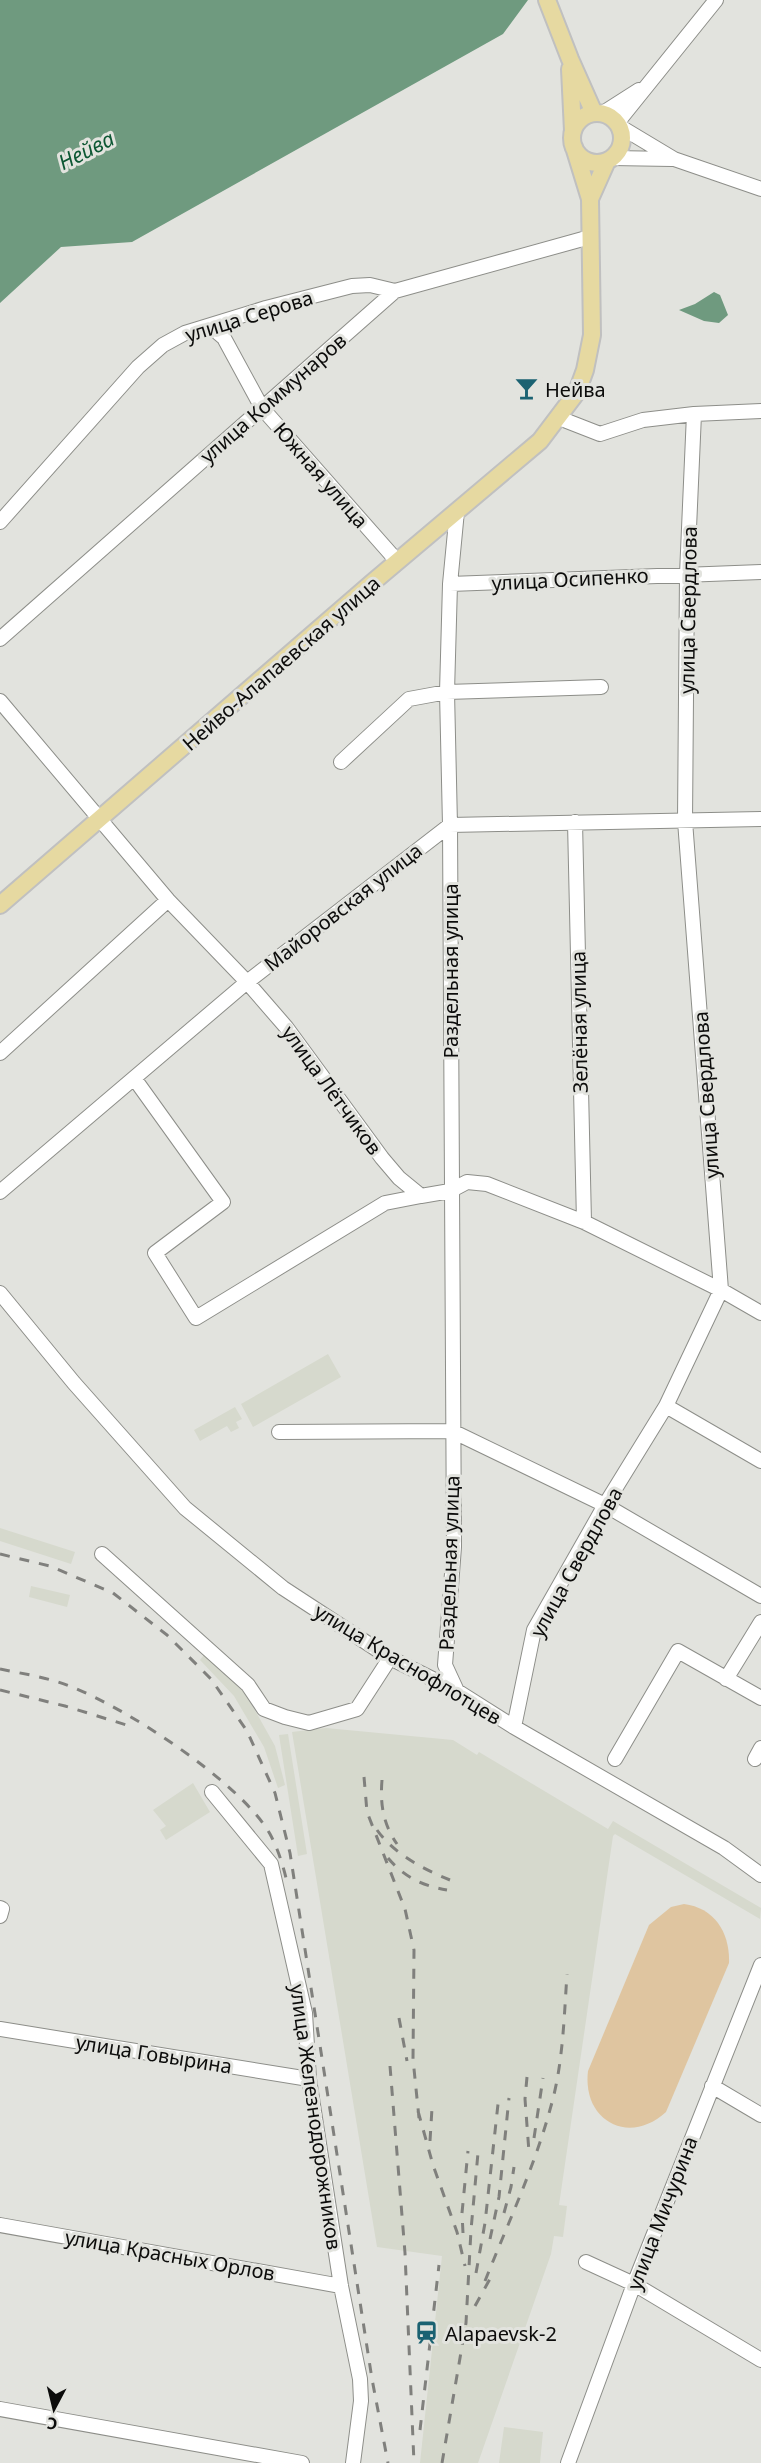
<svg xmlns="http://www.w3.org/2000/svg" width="761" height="2463" font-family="'Noto Sans',sans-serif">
  <rect width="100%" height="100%" fill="#e2e3de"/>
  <path fill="#d6d9cd" d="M 328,1354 L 341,1377 L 253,1427 L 241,1404 Z
    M 235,1407 L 242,1419 L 236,1422 L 239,1428 L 231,1432 L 227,1426 L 200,1441 L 194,1430 Z
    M 0,1528 L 75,1552 L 71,1564 L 0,1541 Z
    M 31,1586 L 70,1595 L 67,1607 L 29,1597 Z
    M 207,1651 L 242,1687 L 275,1746 L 285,1785 L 278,1788 L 264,1747 L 234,1696 L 200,1660 Z
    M 326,1728 L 453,1740 L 477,1755 L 479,1752 L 608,1829 L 613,1821 L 761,1908 L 760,1919 L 615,1834 L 613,1836 L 559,2205 L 567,2206 L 563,2237 L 554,2236 L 551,2254 L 478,2463 L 420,2463 L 442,2256 L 377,2247 L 292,1732 Z
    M 288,1734 L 307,1854 L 298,1856 L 279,1735 Z
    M 193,1783 L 210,1812 L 166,1840 L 160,1830 L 166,1826 L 153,1810 Z
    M 504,2427 L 543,2432 L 540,2463 L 499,2463 Z"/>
  <path fill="#dfc5a0" d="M 684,1904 C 715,1908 730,1933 729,1963 L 666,2112 C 629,2146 582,2121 588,2071 L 649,1925 L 671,1907 Z"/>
  <path fill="#6f9a7f" d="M 0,0 L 528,0 L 503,34 L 132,242 L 61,247 L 0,303 Z
    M 714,292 L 720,295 L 728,315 L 719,323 L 704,321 L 679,310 L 695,304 Z"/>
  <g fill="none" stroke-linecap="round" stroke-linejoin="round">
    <defs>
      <path id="minor" d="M 603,113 L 639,90
        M 617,123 L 716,0
        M 619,126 L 674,159 L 761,189
        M 612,158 L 672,159
        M 211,327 L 224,338 L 262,408 L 397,561
        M 559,418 L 600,434 L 643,420 L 694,414 L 761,411
        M 457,511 L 450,584 L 447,692 L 450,825 L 454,1547 L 445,1665 L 457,1691
        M 0,522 L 138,367 L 163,345 L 185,333 L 266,308 L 352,286 L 370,285 L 395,291
        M 450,584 L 761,572
        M 0,639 L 395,291 L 590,237
        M 0,701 L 168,900 L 247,982 L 286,1027 L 382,1158 L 399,1178 L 421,1196 L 450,1191 L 467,1182 L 487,1184 L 584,1222 L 721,1290 L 761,1313
        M 341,762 L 409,699 L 447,692 L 601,687
        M 575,822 L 584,1222
        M 0,1053 L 168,900
        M 134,1078 L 223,1202 L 155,1253 L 196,1318 L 385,1203 L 421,1196
        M 0,1192 L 247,982 L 450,825 L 761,819
        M 0,1293 L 74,1383 L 185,1508 L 283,1588 L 390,1658 L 457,1691 L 514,1727 L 724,1848 L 761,1875
        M 666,1406 L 761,1461
        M 279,1432 L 452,1431 L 605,1505 L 761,1596
        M 102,1554 L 248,1685 L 264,1709 L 285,1717 L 309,1723 L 357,1709 L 390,1658
        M 726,1679 L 761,1622
        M 514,1727 L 534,1630 L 605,1505 L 666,1406 L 721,1290 L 685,821 L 687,574 L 694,414
        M 615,1759 L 678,1651 L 761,1698
        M 755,1759 L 761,1748
        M 212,1792 L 271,1864 L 305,2013 L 309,2079 L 341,2286 L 360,2379 L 361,2401 L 353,2463
        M 0,1908 L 2,1909 L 0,1916
        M 0,2029 L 309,2079
        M 712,2086 L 761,2115
        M 0,2225 L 341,2286
        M 586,2262 L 634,2284 L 761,2360
        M 0,2409 L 302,2463
        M 568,2463 L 634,2284 L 761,1965"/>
      <path id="major" d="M 547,0 L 570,59 L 594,113
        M 570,69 L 573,131
        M572 138a25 25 0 1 1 50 0a25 25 0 1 1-50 0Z
        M 590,199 L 607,161
        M 0,905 L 373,582 L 540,441 L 577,392 L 585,370 L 592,335 L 590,199 L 574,147"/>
    </defs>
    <use href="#minor" stroke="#8d8e89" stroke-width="16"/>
    <use href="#major" stroke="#c0c0c0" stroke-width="20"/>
    <use href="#minor" stroke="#fff" stroke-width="14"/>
    <use href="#major" stroke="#e6d9a1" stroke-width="16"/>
    <path stroke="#80807d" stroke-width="3" stroke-dasharray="10 10" stroke-linecap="butt" d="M 0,1554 L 50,1566 L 113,1593 L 167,1635 L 211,1679 L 247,1731 L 275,1793 L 290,1853 L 372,2379 L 388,2463
      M 0,1669 C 19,1673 39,1676 58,1682 C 116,1700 240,1781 270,1834 C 278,1849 283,1865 287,1882
      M 0,1690 L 65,1706 L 133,1727
      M 364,1777 L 367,1812 L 405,1909 L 414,1950 L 413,2059 L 419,2118
      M 382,1780 C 380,1804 383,1824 397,1844
      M 377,1830 C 394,1854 423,1869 450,1880
      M 388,1858 C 404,1877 423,1886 447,1890
      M 399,2018 L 407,2061
      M 390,2066 L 405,2253 L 414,2463
      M 527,2077 L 525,2099 L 529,2152
      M 418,2111 L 433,2165 L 457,2232 L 465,2266
      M 534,2138 L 543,2078
      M 430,2141 L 432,2108
      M 504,2213 L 511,2187 L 514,2167
      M 463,2233 L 462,2213 L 468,2151
      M 490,2239 L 499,2197 L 509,2098
      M 476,2273 L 485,2223 L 499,2095
      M 485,2281 C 508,2223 535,2166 551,2106 C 563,2064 564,2018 567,1974
      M 475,2306 L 491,2277
      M 420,2430 L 439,2265
      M 442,2463 L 466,2323 L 471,2230 L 478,2153"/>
  </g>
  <defs>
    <symbol id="bar-bare" viewBox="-9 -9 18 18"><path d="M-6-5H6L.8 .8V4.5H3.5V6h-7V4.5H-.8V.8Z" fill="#1b6272" stroke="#e2e3de" stroke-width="2.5" paint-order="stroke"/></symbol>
    <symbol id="station-bare" viewBox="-9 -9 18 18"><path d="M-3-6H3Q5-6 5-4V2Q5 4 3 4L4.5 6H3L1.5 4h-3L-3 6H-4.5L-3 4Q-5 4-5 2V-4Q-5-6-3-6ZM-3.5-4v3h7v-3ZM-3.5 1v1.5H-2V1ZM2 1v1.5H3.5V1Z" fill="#1b6272" stroke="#e2e3de" stroke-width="2.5" paint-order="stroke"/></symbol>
  </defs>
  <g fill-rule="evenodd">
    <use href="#bar-bare" x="510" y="372" width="33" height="33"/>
    <use href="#station-bare" x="410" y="2316" width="33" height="33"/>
  </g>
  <g text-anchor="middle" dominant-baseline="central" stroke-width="6" stroke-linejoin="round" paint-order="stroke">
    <g font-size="20" fill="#0c0c0b" stroke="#e2e3de">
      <text transform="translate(249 316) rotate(-17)">улица Серова</text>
      <text transform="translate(273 398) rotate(-41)">улица Коммунаров</text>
      <text transform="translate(321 475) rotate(49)">Южная улица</text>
      <text transform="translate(570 579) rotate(-3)">улица Осипенко</text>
      <text transform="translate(688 610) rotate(-89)">улица Свердлова</text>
      <text transform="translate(281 663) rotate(-41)">Нейво-Алапаевская улица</text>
      <text transform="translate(343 907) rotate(-38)">Майоровская улица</text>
      <text transform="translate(450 971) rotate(-90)">Раздельная улица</text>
      <text transform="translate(579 1022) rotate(-91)">Зелёная улица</text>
      <text transform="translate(332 1090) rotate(54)">улица Лётчиков</text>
      <text transform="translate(706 1095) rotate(-94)">улица Свердлова</text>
      <text transform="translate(576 1562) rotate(-61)">улица Свердлова</text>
      <text transform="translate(449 1563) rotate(-88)">Раздельная улица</text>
      <text transform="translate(408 1664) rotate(31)">улица Краснофлотцев</text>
      <text transform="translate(154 2054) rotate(9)">улица Говырина</text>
      <text transform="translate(316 2117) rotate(82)">улица Железнодорожников</text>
      <text transform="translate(662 2213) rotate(-69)">улица Мичурина</text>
      <text transform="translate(170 2255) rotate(10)">улица Красных Орлов</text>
    </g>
    <g font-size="20" fill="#0c0c0b" stroke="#e2e3de" text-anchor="start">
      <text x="545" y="389">Нейва</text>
      <text x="445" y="2333">Alapaevsk-2</text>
    </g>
    <g font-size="21" font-style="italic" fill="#0c5733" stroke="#e2e3de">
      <text transform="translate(86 150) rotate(-27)">Нейва</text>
    </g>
  </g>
  <g transform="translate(54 2409) rotate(187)" stroke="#e2e3de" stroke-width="4.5" paint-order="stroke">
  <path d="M0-4.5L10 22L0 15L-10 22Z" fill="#0c0c0b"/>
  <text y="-9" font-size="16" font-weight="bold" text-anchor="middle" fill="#0c0c0b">С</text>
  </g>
</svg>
